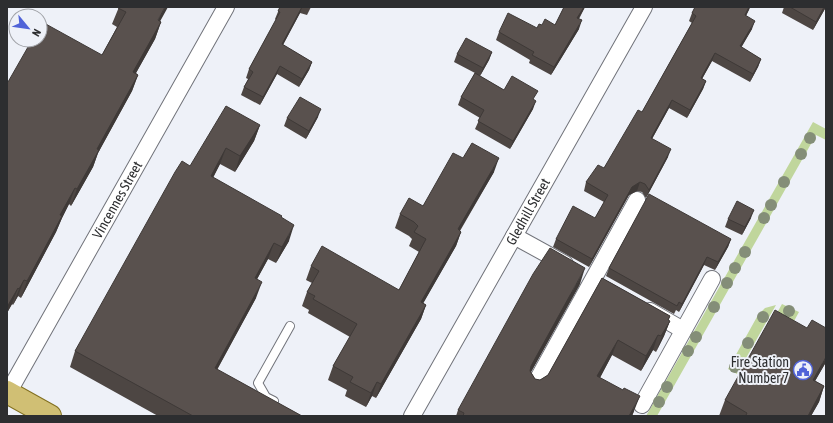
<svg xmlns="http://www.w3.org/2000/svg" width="833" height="423" font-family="'Asap Condensed',sans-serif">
  <rect width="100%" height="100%" fill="#eef1f8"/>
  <path fill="#c0d69c" d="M 813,122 L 826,129 L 826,140 L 816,135 L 657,416 L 646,416 Z
    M 782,304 L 799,312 L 793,323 L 777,313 Z
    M 776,305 L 737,374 L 728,369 L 758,315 L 765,308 Z"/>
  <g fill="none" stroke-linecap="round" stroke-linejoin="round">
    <defs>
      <path id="lane" d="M 274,401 L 266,397 L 258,383 L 290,326"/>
      <g id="street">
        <path d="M 514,236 L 565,264"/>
        <path d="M 650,311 L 683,330"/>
        <path d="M 534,386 L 637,200"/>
        <path id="s1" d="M 8,393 L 226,7"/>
        <path d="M 642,405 L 712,279"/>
        <path id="s2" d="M 412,416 L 644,7"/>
      </g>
      <path id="primary" d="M 7,392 L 50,416"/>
    </defs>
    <use href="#lane" stroke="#71737a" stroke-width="10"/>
    <use href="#street" stroke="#71737a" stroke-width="18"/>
    <use href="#primary" stroke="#827020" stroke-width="24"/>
    <use href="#lane" stroke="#fff" stroke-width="8"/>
    <use href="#street" stroke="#fff" stroke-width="16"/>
    <use href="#primary" stroke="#d0bf74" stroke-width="22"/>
  </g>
  <g fill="#848e78">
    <circle cx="810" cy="138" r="6"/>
    <circle cx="801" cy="154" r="6"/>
    <circle cx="784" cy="182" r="6"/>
    <circle cx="771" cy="205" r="6"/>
    <circle cx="764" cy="218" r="6"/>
    <circle cx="745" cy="252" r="6"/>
    <circle cx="735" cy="268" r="6"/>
    <circle cx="727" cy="283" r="6"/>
    <circle cx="714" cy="307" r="6"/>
    <circle cx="789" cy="311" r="6"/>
    <circle cx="763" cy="317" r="6"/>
    <circle cx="696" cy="337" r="6"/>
    <circle cx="748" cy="343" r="6"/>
    <circle cx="688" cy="351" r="6"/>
    <circle cx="735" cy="367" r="6"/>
    <circle cx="667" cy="387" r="6"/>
    <circle cx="659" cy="402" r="6"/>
  </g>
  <path fill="#4d4643" d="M 119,7 L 161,22 L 155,39 L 136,73 L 138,75 L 132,91 L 98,153 L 93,167 L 71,206 L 69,204 L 62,218 L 56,232 L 21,298 L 18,296 L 13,305 L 12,304 L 7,313 L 7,81 L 8,82 L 102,55 L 117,27 L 112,24 Z
    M 280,7 L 311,7 L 307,15 L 300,13 L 283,45 L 312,62 L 309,70 L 299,87 L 277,74 L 260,105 L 241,95 L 244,87 L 248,79 L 246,78 L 249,69 L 276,20 L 275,19 Z
    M 564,7 L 585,7 L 579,19 L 579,29 L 551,75 L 529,63 L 530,60 L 496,40 L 499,32 L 537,28 L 542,25 L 555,25 Z
    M 695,7 L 750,7 L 746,16 L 752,29 L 741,47 L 761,59 L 758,67 L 750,82 L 712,61 L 702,79 L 706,81 L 703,89 L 687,118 L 669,108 L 652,139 L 668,157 L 646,198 L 642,192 L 637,191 L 629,195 L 589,267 L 553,247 L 556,239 L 595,218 L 604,202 L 584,191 L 586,182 L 604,168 L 642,112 L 692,23 L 689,21 L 692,13 Z
    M 784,7 L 826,7 L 813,30 L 782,13 Z
    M 492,52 L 489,60 L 480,76 L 504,90 L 534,100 L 533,109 L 510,149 L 475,129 L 480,118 L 458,105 L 461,97 L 475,73 L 454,62 L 457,54 Z
    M 318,117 L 306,139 L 284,126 L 287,118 Z
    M 260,125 L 254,141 L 235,172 L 220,164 L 213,178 L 282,218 L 289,241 L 276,263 L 268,259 L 257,279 L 256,298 L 217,370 L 302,416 L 158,416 L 70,367 L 75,351 L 190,166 Z
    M 463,158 L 494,172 L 460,231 L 461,232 L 456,246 L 423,303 L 426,305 L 421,319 L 376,398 L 372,396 L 366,407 L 345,396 L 347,390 L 328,380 L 333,366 L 350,337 L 308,313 L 309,310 L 302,306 L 307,292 L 312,283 L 306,280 L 311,266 L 399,290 L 419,252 L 409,246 L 412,239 L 409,236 L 395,228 L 400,214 L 423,206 Z
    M 751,218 L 742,235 L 725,227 L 728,219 Z
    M 731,239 L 728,247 L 715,270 L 704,265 L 679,312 L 676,310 L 674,314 L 606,276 L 609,268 Z
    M 602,278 L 670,316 L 668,321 L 670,321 L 664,336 L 656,352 L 653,350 L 641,371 L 612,355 L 600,378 L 634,411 L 632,416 L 456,416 L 458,410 L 580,284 L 531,372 L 535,379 L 540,380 L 548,375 Z
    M 826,362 L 815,381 L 824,386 L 819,402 L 811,416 L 719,416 L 725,400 Z"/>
  <path fill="#3e3937" d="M 165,7 L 168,7 L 152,36 L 158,20 Z
    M 302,7 L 300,13 L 279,52 L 282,44 Z
    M 584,7 L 585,7 L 574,26 L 577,18 Z
    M 749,7 L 750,7 L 749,10 L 742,23 L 745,15 Z
    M 824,7 L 826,7 L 813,30 L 816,22 Z
    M 582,20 L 579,29 L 551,75 L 554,67 Z
    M 755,21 L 752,29 L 737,55 L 740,46 Z
    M 161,22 L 155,39 L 127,89 L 133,72 Z
    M 492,52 L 489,60 L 480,76 L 483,68 Z
    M 715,53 L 712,61 L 698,86 L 701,78 Z
    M 761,59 L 758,67 L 750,82 L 753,74 Z
    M 312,62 L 309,70 L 299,87 L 302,79 Z
    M 280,66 L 277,74 L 260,105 L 263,97 Z
    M 138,75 L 132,91 L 98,153 L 93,167 L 71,206 L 77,189 L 97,149 Z
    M 706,81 L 703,89 L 687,118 L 690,110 Z
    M 672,100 L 669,108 L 648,146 L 651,138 Z
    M 536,101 L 533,109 L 510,149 L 513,141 Z
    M 321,109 L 318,117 L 306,139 L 309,131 Z
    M 260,125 L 254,141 L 235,172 L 240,156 Z
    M 226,148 L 220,164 L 205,192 L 211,176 Z
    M 671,149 L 668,157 L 646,198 L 649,190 Z
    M 499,158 L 494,172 L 452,243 L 458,229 Z
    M 640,182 L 637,191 L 629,195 L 589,267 L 592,259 L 632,187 Z
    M 75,188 L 69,204 L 62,218 L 56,232 L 21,298 L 27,281 L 60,215 Z
    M 754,210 L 751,218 L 742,235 L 745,227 Z
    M 294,225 L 289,241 L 276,263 L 282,247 Z
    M 461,232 L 456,246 L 416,316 L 421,302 Z
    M 731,239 L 728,247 L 715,270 L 718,262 Z
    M 274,243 L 268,259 L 249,294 L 255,278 Z
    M 707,257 L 704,265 L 679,312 L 682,304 Z
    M 585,268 L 580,284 L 526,381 L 531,366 Z
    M 24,280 L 18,296 L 13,305 L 19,289 Z
    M 262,282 L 256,298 L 209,384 L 215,368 Z
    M 18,288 L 12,304 L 7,313 L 7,307 Z
    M 426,305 L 421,319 L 376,398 L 381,384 Z
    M 670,316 L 665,329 L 670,321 L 664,336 L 656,352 L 668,320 Z
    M 658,335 L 653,350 L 641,371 L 646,356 Z
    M 618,340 L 612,355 L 592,392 L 597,376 Z
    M 826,357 L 826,362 L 807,395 L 813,380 Z
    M 377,382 L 372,396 L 366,407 L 371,393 Z
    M 824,386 L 819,402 L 811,416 L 808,416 Z
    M 640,396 L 632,416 L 629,416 Z"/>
  <path fill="#59514e" stroke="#3e3937" d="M 119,7 L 165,7 L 158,20 L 161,22 L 133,72 L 138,75 L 97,149 L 99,150 L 77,189 L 75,188 L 60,215 L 62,216 L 27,281 L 24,280 L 19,289 L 18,288 L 7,307 L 7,81 L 8,82 L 32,40 L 40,40 L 40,30 L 44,23 L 102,55 L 126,12 L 118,8 Z
    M 280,7 L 302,7 L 282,44 L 312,62 L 302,79 L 280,66 L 263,97 L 244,87 L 253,72 L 249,69 L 280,12 L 278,11 Z
    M 564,7 L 584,7 L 577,18 L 582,20 L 554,67 L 532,55 L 534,52 L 499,32 L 508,13 L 537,28 L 539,24 L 542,25 L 545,19 L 555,25 Z
    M 695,7 L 749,7 L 745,15 L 755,21 L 740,46 L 761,59 L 753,74 L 715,53 L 701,78 L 706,81 L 690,110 L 672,100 L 651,138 L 671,149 L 649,190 L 645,184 L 640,182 L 632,187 L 592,259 L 556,239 L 573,206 L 595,218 L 608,195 L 586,182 L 598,165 L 604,168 L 638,110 L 642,112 L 696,16 L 692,13 Z
    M 790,7 L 824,7 L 816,22 Z
    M 466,38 L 492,52 L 483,68 L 457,54 Z
    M 475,73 L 504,90 L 512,76 L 538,91 L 533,99 L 536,101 L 513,141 L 478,121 L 484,110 L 461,97 Z
    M 300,97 L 321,109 L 309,131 L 287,118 Z
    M 226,106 L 260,125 L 240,156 L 226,148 L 211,176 L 282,216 L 281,217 L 294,225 L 282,247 L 274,243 L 255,278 L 262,282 L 215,368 L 302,416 L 193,416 L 75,351 L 175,172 L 182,161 L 190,166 Z
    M 472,143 L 499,158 L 458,229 L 461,232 L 421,302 L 426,305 L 381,384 L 377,382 L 371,393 L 350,382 L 353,377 L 333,366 L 357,324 L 313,299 L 315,296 L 307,292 L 319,271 L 311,266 L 322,246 L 399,290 L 426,239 L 414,232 L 418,226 L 414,222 L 400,214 L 409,198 L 423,206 L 453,153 L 463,158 Z
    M 649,194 L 731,239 L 718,262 L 707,257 L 682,304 L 679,302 L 677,306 L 609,268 Z
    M 737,201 L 754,210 L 745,227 L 728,219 Z
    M 550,248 L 585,268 L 531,366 L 530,371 L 535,379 L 540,380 L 548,375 L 602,278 L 670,316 L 668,320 L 670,321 L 661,336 L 658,335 L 646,356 L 618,340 L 597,376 L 623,390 L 624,388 L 640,396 L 629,416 L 463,416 L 464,413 L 458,410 L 533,274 Z
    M 775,310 L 807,328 L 812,320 L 826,328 L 826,357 L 813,380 L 824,386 L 808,416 L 748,416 L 746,415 L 747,413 L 725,400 Z"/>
  <defs>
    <symbol id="civic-ring" viewBox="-11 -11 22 22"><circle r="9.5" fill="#eef1f8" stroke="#5063d8" stroke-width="1.5"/><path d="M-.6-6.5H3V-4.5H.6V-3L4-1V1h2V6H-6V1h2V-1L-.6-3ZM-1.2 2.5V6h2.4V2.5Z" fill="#5063d8"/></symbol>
  </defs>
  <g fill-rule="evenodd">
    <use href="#civic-ring" x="792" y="359" width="22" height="22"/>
  </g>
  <g text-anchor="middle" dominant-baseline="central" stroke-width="4" stroke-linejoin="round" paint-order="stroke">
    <g font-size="14" fill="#2d2e30" stroke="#eef1f8">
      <text stroke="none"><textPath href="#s1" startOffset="222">Vincennes Street</textPath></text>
      <text stroke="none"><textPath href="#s2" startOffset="235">Gledhill Street</textPath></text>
    </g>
    <g font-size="14" fill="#2d2e30" stroke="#eef1f8" text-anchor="end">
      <text x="789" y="362">Fire Station<tspan x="789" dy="16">Number 7</tspan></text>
    </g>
  </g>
  <rect width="833" height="423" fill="none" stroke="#2d2e30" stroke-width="16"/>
  <g transform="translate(28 28) rotate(119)"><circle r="19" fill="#eef1f8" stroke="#a1a3a8"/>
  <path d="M0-3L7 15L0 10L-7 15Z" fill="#5063d8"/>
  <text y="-6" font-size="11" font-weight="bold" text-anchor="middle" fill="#2d2e30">N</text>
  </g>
</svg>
